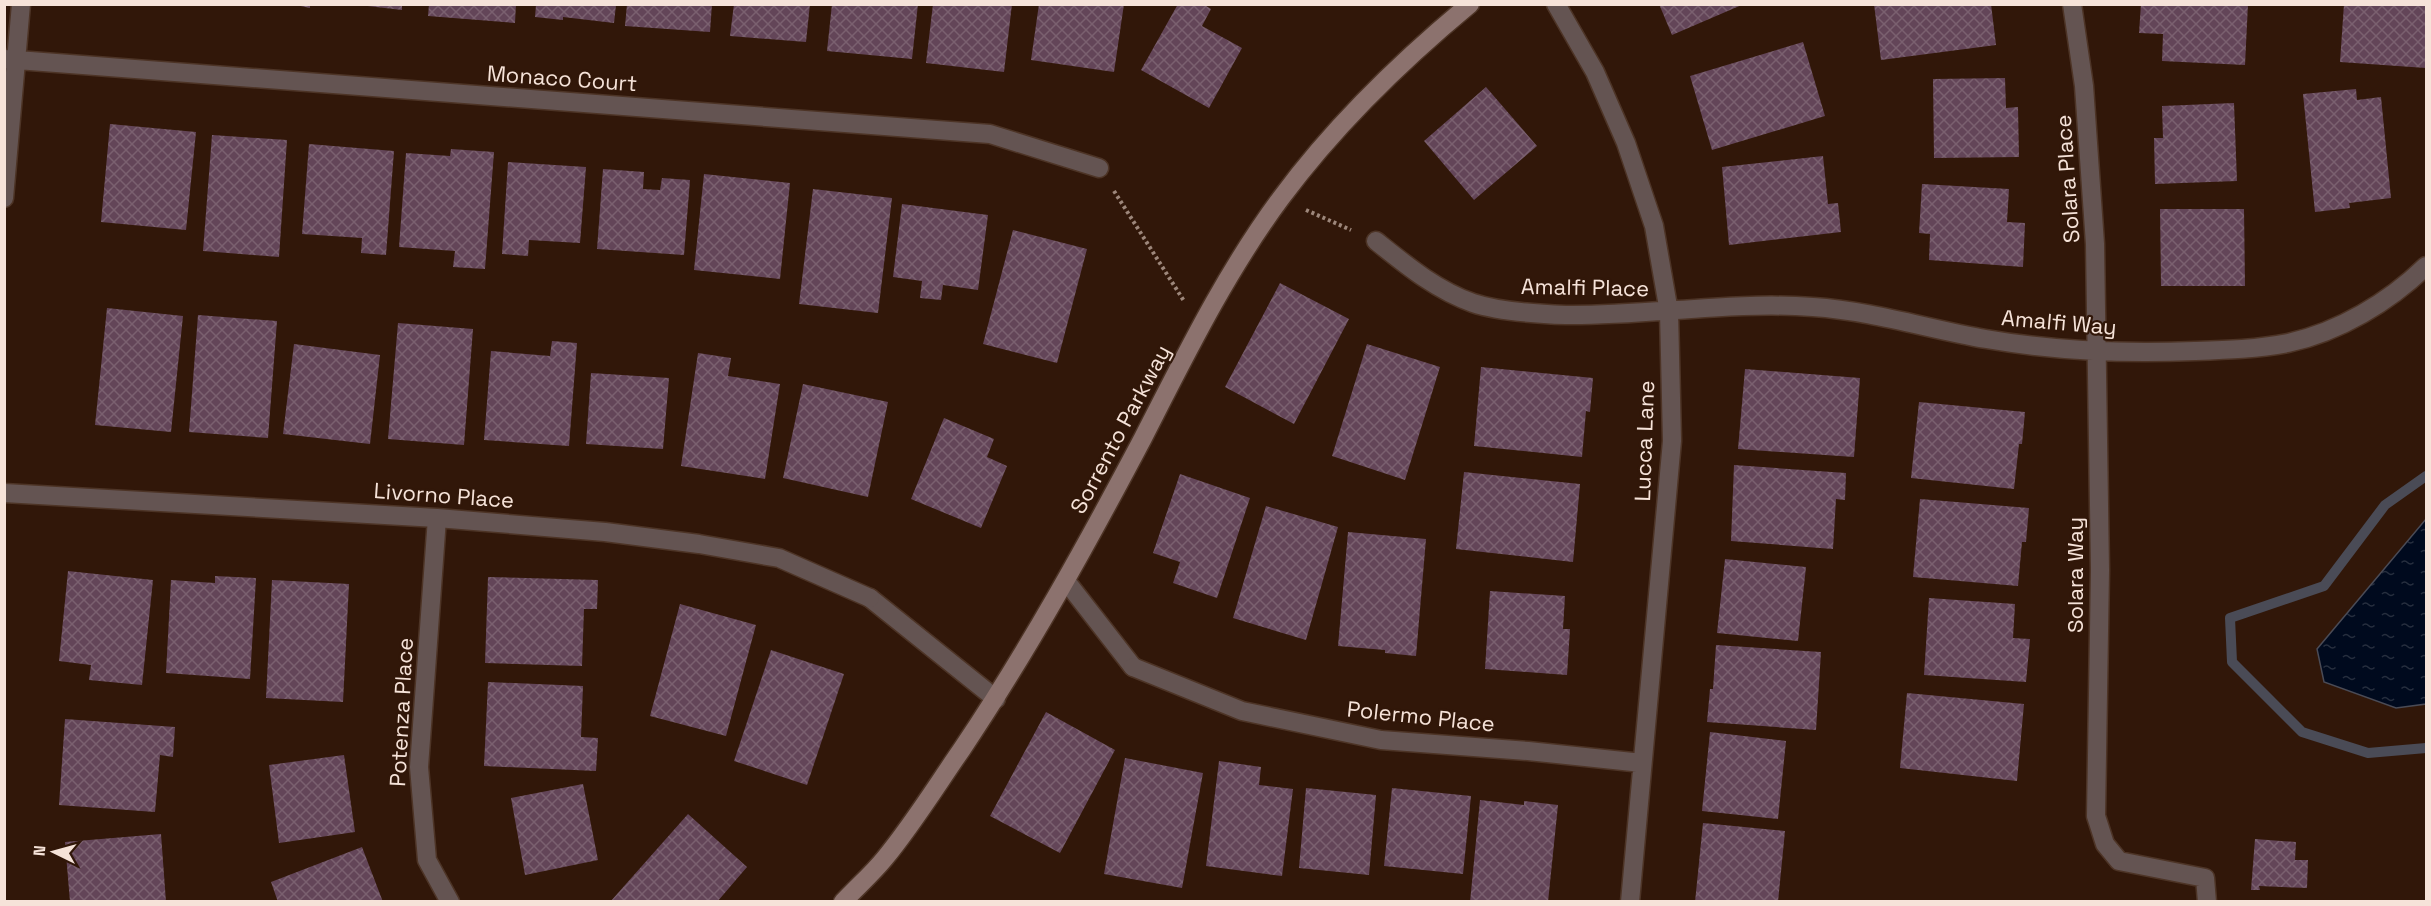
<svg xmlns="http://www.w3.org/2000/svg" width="2431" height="906" font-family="'Space Grotesk',sans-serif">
  <defs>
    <pattern id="water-ripples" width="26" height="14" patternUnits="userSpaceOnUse" patternTransform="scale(1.5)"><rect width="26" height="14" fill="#000a1e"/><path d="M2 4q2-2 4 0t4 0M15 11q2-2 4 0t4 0" fill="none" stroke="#262e3e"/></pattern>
    <pattern id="building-cross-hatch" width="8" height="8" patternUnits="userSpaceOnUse" patternTransform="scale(1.5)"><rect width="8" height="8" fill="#634558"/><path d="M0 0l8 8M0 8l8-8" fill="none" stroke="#7a606f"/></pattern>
  </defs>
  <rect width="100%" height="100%" fill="#311709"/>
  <path fill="url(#water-ripples)" stroke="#4a4b56" stroke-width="1.5" d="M 2426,519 L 2426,704 L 2396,708 L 2324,682 L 2317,649 Z"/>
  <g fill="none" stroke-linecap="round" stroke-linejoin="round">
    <path stroke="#4a4b56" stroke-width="10" d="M 2426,476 L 2385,505 L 2324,586 L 2230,618 L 2232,662 L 2302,732 L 2368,753 L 2426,748"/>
  </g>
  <path fill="url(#building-cross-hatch)" d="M 291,4 L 310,4 L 310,8 Z
    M 429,4 L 516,4 L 515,23 L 428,16 Z
    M 627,4 L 712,4 L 710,32 L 625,26 Z
    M 734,4 L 810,4 L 806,42 L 730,36 Z
    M 832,4 L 918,4 L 912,59 L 827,51 Z
    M 933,4 L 1012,4 L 1004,72 L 926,63 Z
    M 1039,4 L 1124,4 L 1114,72 L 1031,60 Z
    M 1178,4 L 1203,4 L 1211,9 L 1202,26 L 1242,48 L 1209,108 L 1141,70 Z
    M 1659,4 L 1744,4 L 1672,35 Z
    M 1874,4 L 1991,4 L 1996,45 L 1881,60 Z
    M 2141,4 L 2248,4 L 2245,65 L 2162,61 L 2163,34 L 2139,33 Z
    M 2344,4 L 2426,4 L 2426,68 L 2340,62 Z
    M 359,5 L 402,5 L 402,10 Z
    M 536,5 L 616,5 L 614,23 L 563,17 L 563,20 L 535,17 Z
    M 1803,42 L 1825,116 L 1712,150 L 1690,76 Z
    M 2005,78 L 2006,108 L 2018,107 L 2019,157 L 1934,158 L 1933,79 Z
    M 1486,87 L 1537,146 L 1474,200 L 1424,141 Z
    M 2356,89 L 2357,100 L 2381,97 L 2391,198 L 2349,203 L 2350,208 L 2315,212 L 2303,94 Z
    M 2234,103 L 2237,181 L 2155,184 L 2154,138 L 2163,138 L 2162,106 Z
    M 110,124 L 196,132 L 186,230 L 101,222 Z
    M 212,135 L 287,140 L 279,257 L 203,251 Z
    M 309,144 L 394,151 L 386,255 L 361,253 L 362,238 L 302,234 Z
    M 451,149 L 494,152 L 485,269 L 453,267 L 455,251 L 399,247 L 406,153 L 450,156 Z
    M 1823,156 L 1828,204 L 1838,203 L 1841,232 L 1729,245 L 1722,167 Z
    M 508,162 L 586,167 L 580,243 L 529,240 L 528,256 L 502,254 Z
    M 603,169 L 644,172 L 643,189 L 660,190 L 662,178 L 690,180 L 684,255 L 597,249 Z
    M 704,174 L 790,183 L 780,279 L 694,270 Z
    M 1922,184 L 2009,189 L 2007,222 L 2025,223 L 2023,267 L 1929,260 L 1930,234 L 1919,233 Z
    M 813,189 L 892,198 L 878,313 L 799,304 Z
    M 902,204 L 988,215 L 978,290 L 943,285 L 941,300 L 920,298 L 922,281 L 893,277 Z
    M 2160,209 L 2244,209 L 2245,286 L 2161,286 Z
    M 1013,230 L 1087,249 L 1057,363 L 983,344 Z
    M 1280,283 L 1349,319 L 1294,424 L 1225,387 Z
    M 107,308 L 183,316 L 171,432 L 95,425 Z
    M 198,315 L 277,321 L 268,438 L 189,432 Z
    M 398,323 L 473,329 L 464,445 L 388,439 Z
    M 552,341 L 577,343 L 569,446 L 484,440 L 491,351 L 550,356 Z
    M 294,344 L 380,355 L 370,444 L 283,434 Z
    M 1367,344 L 1440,367 L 1405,480 L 1332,456 Z
    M 698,353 L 731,358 L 728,376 L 780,384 L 765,479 L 681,466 Z
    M 1481,367 L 1593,378 L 1590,412 L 1586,411 L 1582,457 L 1474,446 Z
    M 1745,369 L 1860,378 L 1854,457 L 1738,449 Z
    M 591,373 L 669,378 L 663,449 L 586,444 Z
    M 803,384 L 888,402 L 868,497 L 783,478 Z
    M 1919,402 L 2025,412 L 2022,444 L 2019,444 L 2014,489 L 1911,478 Z
    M 944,418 L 994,439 L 987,457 L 1007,466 L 981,528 L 911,499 Z
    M 1734,465 L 1846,473 L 1845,500 L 1836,499 L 1833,549 L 1731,541 Z
    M 1464,472 L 1580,484 L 1573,562 L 1456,549 Z
    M 1180,474 L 1250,498 L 1217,598 L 1173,583 L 1180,562 L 1153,553 Z
    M 1920,499 L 2029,508 L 2026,542 L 2022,542 L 2018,586 L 1913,577 Z
    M 1266,506 L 1338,527 L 1306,640 L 1233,618 Z
    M 1348,532 L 1426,539 L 1416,656 L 1385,653 L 1385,650 L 1338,646 Z
    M 1725,559 L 1806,567 L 1798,641 L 1717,633 Z
    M 68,571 L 153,580 L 142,685 L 89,680 L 91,665 L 59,661 Z
    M 215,576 L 256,578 L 250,679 L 166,673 L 171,580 L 215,583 Z
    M 488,577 L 598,580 L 597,609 L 584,609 L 582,666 L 485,663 Z
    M 272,580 L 349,584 L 343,702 L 266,698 Z
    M 1490,591 L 1565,596 L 1563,629 L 1570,629 L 1567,675 L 1485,669 Z
    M 1929,598 L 2015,604 L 2013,638 L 2030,639 L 2026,682 L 1924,675 Z
    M 680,604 L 756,625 L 726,736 L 650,716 Z
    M 1716,645 L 1821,652 L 1816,730 L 1707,722 L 1710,689 L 1713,689 Z
    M 771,650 L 844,674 L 807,785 L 734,761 Z
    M 488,682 L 583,686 L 581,737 L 598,738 L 596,771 L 484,766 Z
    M 1907,693 L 2024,704 L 2017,781 L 1900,768 Z
    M 1046,712 L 1115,750 L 1060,853 L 990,816 Z
    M 65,719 L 175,727 L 173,757 L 160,755 L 155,812 L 59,805 Z
    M 1710,732 L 1786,741 L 1778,819 L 1702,811 Z
    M 344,755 L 355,832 L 279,843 L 269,765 Z
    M 1125,758 L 1203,773 L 1182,888 L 1104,874 Z
    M 1219,761 L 1261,767 L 1259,785 L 1293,789 L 1282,876 L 1206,866 Z
    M 583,784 L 598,860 L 525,875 L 511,798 Z
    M 1306,788 L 1376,795 L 1369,875 L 1299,868 Z
    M 1392,788 L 1471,796 L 1463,874 L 1384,866 Z
    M 1480,800 L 1524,805 L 1524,801 L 1558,805 L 1548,902 L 1470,902 Z
    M 688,814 L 747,867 L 717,902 L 610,902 Z
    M 1703,823 L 1785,831 L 1778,902 L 1695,902 Z
    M 161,834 L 166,902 L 70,902 L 65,842 Z
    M 2255,839 L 2296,842 L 2295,860 L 2308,860 L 2307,888 L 2259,886 L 2260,890 L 2251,890 Z
    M 362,847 L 383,902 L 278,902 L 271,882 Z"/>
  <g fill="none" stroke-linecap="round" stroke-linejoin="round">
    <defs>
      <path id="lane" d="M 1066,581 L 1133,667
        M 870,598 L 996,699"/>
      <path id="street" d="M 1556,4 L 1595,72 L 1626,143 L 1654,226 L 1669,312 L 1672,441 L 1630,902
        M 2072,4 L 2084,86 L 2095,244 L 2100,570 L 2096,816 L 2105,844 L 2119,861 L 2205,878 L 2207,902
        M 4,59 L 990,134 L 1099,168
        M 4,198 L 21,4
        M 1376,241 C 1406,265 1436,290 1473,303 C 1500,312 1537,314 1566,315 C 1648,316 1731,301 1813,307 C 1873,311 1928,329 1986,339 C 2055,351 2126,354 2195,351 C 2226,350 2258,349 2288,343 C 2339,332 2389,302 2426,266
        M 4,493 L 437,518 L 605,532 L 699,544 L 779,558 L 870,598
        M 437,518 L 419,767 L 427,860 L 450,902
        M 1133,667 L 1242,711 L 1381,740 L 1528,751 L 1642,763"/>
      <path id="secondary" d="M 843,902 C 857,887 873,873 885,858 C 913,824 937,785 962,749 C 1029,649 1087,544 1143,438 C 1185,356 1226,272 1281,198 C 1335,125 1400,62 1470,4"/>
    </defs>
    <use href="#lane" stroke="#4d3426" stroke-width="21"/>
    <use href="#street" stroke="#4d3426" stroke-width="21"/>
    <use href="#secondary" stroke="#4d3426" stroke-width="21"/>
    <path stroke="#9d877b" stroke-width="4" stroke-dasharray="3 3" stroke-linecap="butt" d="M 1114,191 L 1184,301
      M 1306,210 L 1351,230"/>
    <use href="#lane" stroke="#645452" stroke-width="18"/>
    <use href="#street" stroke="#645452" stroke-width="18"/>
    <use href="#secondary" stroke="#8c726e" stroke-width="18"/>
  </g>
  <g text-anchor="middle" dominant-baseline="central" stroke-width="4.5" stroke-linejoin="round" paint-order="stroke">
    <g font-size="22" fill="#f6e3d9" stroke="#311709">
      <text transform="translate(562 78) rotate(4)">Monaco Court</text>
      <text transform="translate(2067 179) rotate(-94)">Solara Place</text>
      <text transform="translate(1585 287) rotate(1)">Amalfi Place</text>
      <text transform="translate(2059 322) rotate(5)">Amalfi Way</text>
      <text transform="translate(1120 429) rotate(-62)">Sorrento Parkway</text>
      <text transform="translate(1644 441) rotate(-88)">Lucca Lane</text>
      <text transform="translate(444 495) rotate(4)">Livorno Place</text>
      <text transform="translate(2075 575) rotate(-90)">Solara Way</text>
      <text transform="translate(401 712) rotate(-87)">Potenza Place</text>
      <text transform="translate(1421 716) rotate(6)">Polermo Place</text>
    </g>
  </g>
  <rect width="2431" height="906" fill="none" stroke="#f6e3d9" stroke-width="12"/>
  <g transform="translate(54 852) rotate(275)" stroke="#311709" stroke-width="4.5" paint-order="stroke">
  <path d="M0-4.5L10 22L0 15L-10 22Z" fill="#f6e3d9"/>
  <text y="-9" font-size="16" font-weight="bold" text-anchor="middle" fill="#f6e3d9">N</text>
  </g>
</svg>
